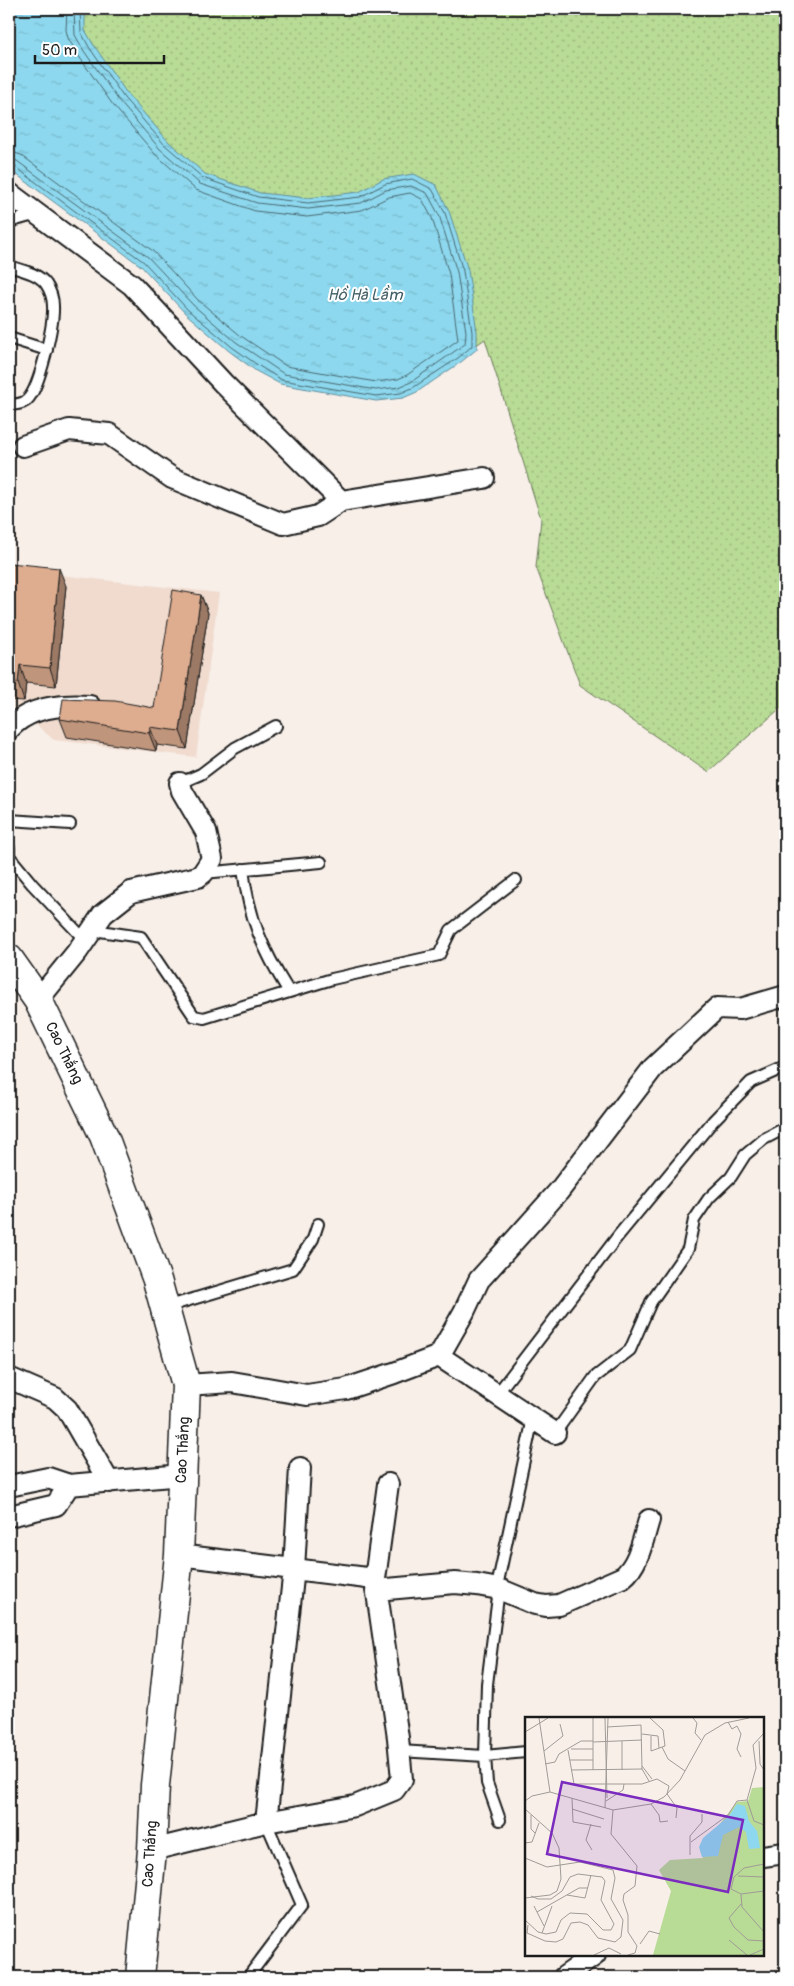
<svg xmlns="http://www.w3.org/2000/svg" width="794" height="1986" font-family="Pangolin,sans-serif">
  <defs>
    <pattern id="grass-dots" width="8" height="8" patternUnits="userSpaceOnUse" patternTransform="scale(1.25)"><rect width="8" height="8" fill="#b8db95"/><path d="M2 2h.1M6 6h.1" fill="none" stroke="#9ebb80" stroke-width="1.8" stroke-linecap="round"/></pattern>
    <pattern id="water-ripples" width="26" height="14" patternUnits="userSpaceOnUse" patternTransform="scale(1.25)"><rect width="26" height="14" fill="#8dd8ee"/><path d="M2 4q2-2 4 0t4 0M15 11q2-2 4 0t4 0" fill="none" stroke="#79b9cc"/></pattern>
  </defs>
  <rect width="100%" height="100%" fill="#f8efe9"/>
  <filter id="ink" filterUnits="userSpaceOnUse"><feTurbulence type="fractalNoise" baseFrequency=".02" numOctaves="2"/><feDisplacementMap in="SourceGraphic" scale="10" xChannelSelector="R" yChannelSelector="G"/><feConvolveMatrix kernelMatrix="1 2 1 2 8 2 1 2 1" color-interpolation-filters="sRGB"/></filter>
  <g filter="url(#ink)">
    <path fill="#f0dbce" d="M 15,570 L 219,593 L 196,757 L 54,740 L 21,712 L 9,706 L 9,620 Z"/>
    <path fill="url(#grass-dots)" stroke="#6a7c58" d="M 9,9 L 785,9 L 785,704 L 708,772 L 580,685 L 536,567 L 541,519 L 485,339 L 415,388 Z"/>
    <path fill="url(#water-ripples)" stroke="#608d9a" d="M 9,9 L 85,9 L 85,30 L 93,44 L 128,95 L 168,141 L 205,174 L 260,193 L 308,198 L 359,192 L 383,179 L 414,174 L 436,185 L 449,211 L 468,270 L 477,332 L 477,349 L 461,362 L 417,392 L 403,398 L 376,401 L 280,384 L 256,371 L 229,351 L 185,313 L 141,266 L 9,169 Z"/>
    <g fill="none" stroke-linecap="round" stroke-linejoin="round">
      <path stroke="#496770" stroke-width="1" d="M 9,151 L 21,155 L 153,251 L 198,300 L 241,336 L 286,366 L 376,382 L 398,379 L 407,375 L 458,340 L 449,274 L 432,218 L 422,199 L 410,193 L 389,197 L 362,210 L 307,217 L 255,211 L 196,190 L 155,154 L 113,105 L 78,55 L 68,38 L 66,30 L 67,9
        M 9,159 L 17,161 L 148,257 L 193,305 L 236,342 L 284,374 L 376,390 L 399,387 L 411,382 L 465,344 L 466,332 L 457,272 L 439,215 L 427,193 L 411,186 L 386,190 L 361,203 L 308,209 L 257,203 L 200,184 L 160,149 L 119,101 L 84,51 L 75,35 L 74,9
        M 9,165 L 14,166 L 144,262 L 188,310 L 232,347 L 259,366 L 282,380 L 376,396 L 401,393 L 414,387 L 458,358 L 472,346 L 472,332 L 463,271 L 445,213 L 432,189 L 412,179 L 385,184 L 360,197 L 308,203 L 258,197 L 203,178 L 164,144 L 124,98 L 89,47 L 81,32 L 80,9"/>
      <defs>
        <path id="service" d="M 9,222 L 37,214
          M 9,266 C 21,270 38,273 46,284 C 50,290 53,299 53,306 C 54,324 40,388 27,400 C 22,405 15,404 9,405
          M 9,338 L 47,350
          M 180,783 L 201,774 L 235,748 L 276,726
          M 9,820 L 70,824
          M 9,848 L 9,856 L 32,884 L 85,940
          M 243,869 C 249,919 263,950 289,992
          M 204,873 L 321,862
          M 93,928 L 100,931 L 141,937 L 194,1016 L 204,1018 L 332,979 L 439,955 L 451,930 L 516,880
          M 166,1307 L 293,1269 L 313,1239 L 318,1224
          M 497,1394 L 618,1236 L 713,1121 L 751,1082 L 785,1067
          M 555,1433 L 595,1377 L 630,1350 L 651,1302 L 688,1249 L 694,1220 L 709,1198 L 731,1177 L 745,1155 L 764,1139 L 785,1128
          M 399,1751 L 485,1756 L 526,1752
          M 500,1820 L 487,1783 L 485,1756 L 487,1684 L 499,1589 L 498,1582 L 533,1418
          M 248,1977 L 302,1905 L 266,1822"/>
        <path id="minor" d="M 9,193 L 132,285 L 223,383 L 341,501
          M 23,446 L 69,430 L 109,434 L 172,478 L 283,524 L 318,516 L 341,501 L 484,478
          M 9,729 C 28,707 62,704 90,706
          M 38,1000 L 77,952 L 103,914 L 131,892 L 198,877 L 203,873 L 212,859 L 206,832 L 182,791 L 180,783
          M 439,1356 L 555,1433
          M 9,1378 L 55,1398 L 67,1409 L 109,1482
          M 186,1385 L 232,1382 L 307,1395 L 346,1389 L 394,1373 L 439,1356 L 464,1312 L 479,1280 L 559,1191 L 653,1068 L 717,1008 L 740,1009 L 785,996
          M 9,1486 L 48,1478 L 69,1485 L 182,1475
          M 9,1516 L 56,1505 L 69,1485
          M 179,1555 L 375,1579
          M 376,1590 L 455,1583 L 477,1585 L 499,1589 L 535,1604 L 546,1606 L 559,1605 L 623,1577 C 639,1564 643,1539 649,1520
          M 266,1822 L 294,1569 L 300,1468
          M 152,1850 L 266,1822 L 355,1806 L 394,1790 L 402,1779 L 398,1738 L 375,1579 L 388,1484
          M 763,1856 L 785,1853
          M 564,1977 L 595,1955"/>
        <path id="secondary" d="M 9,959 L 38,1000 L 104,1136 L 157,1280 L 186,1385 L 179,1555 L 155,1785 L 152,1850 L 140,1977"/>
      </defs>
      <use href="#service" stroke="#1c1c1c" stroke-width="14"/>
      <use href="#minor" stroke="#1c1c1c" stroke-width="24"/>
      <use href="#secondary" stroke="#1c1c1c" stroke-width="31"/>
      <use href="#service" stroke="#fff" stroke-width="10"/>
      <use href="#minor" stroke="#fff" stroke-width="20"/>
      <use href="#secondary" stroke="#fff" stroke-width="28"/>
    </g>
    <path fill="#bf957c" stroke="#1c1c1c" d="M 9,576 L 66,586 L 56,686 L 26,683 L 24,701 L 9,700 Z
      M 201,595 L 208,613 L 187,749 L 157,745 L 156,751 L 67,737 L 60,719 L 154,708 Z"/>
    <path fill="#9b7965" stroke="#1c1c1c" d="M 59,568 L 66,586 L 56,686 L 50,668 Z
      M 201,595 L 208,613 L 187,749 L 180,731 Z
      M 20,665 L 26,683 L 24,701 L 18,683 Z
      M 150,727 L 157,745 L 156,751 L 149,733 Z"/>
    <path fill="#dead90" stroke="#1c1c1c" d="M 10,563 L 59,568 L 50,668 L 20,665 L 18,683 L 9,682 L 9,576 Z
      M 173,590 L 201,595 L 180,731 L 150,727 L 149,733 L 60,719 L 63,699 L 115,701 L 154,708 Z"/>
  </g>
  <g text-anchor="middle" dominant-baseline="central" stroke-width="4" stroke-linejoin="round" paint-order="stroke">
    <g font-size="15" fill="#1c1c1c" stroke="#fff">
      <text transform="translate(64 1053) rotate(64)">Cao Thắng</text>
      <text transform="translate(183 1450) rotate(-87)">Cao Thắng</text>
      <text transform="translate(150 1854) rotate(-86)">Cao Thắng</text>
    </g>
    <g font-size="16" font-style="italic" fill="#445e66" stroke="#fff">
      <text x="365" y="295">Hồ Hà Lầm</text>
    </g>
  </g>
  <g transform="translate(525 1717)">
    <rect width="239" height="239" fill="#f8efe9"/>
    <path d="M 239,70 L 239,238 L 128,238 L 146,174 L 134,153 L 145,143 L 178,141 L 175,133 L 212,85 L 223,84 L 227,71 Z" fill="#b8db95"/>
    <path d="M 212,87 L 220,89 L 224,104 L 232,114 L 235,131 L 224,132 L 221,115 L 214,110 L 198,118 L 193,139 L 177,140 L 174,130 L 178,121 L 204,99 Z" fill="#8dd8ee"/>
    <path fill="none" stroke="#a09b97" stroke-width="1" d="M 14,1 L 25,75M 68,1 L 68,53M 80,1 L 82,81M 125,1 L 138,13 L 140,29 L 126,34 L 126,19M 168,1 L 172,6 L 170,16 L 176,23M 203,5 L 207,12 L 212,9 L 216,17 L 212,32 L 216,40M 82,10 L 116,8 L 117,52M 0,15 L 23,1M 117,17 L 133,19 L 134,31M 234,24 L 235,47 L 239,53M 68,25 L 117,23M 137,30 L 143,42 L 160,54M 46,32 L 68,32M 43,33 L 49,67 L 117,67 L 132,62 L 144,69 L 142,77 L 152,91 L 151,101M 19,34 L 38,19 L 35,7M 45,43 L 68,43M 20,47 L 30,45 L 34,37 L 56,24 L 68,24M 117,49 L 127,62M 46,53 L 117,52 L 124,64M 97,53 L 97,24M 47,81 L 48,105 L 76,110M 222,83 L 231,51 L 228,28 L 239,16M 222,83 L 229,104 L 239,108M 0,84 L 7,79 L 25,75 L 88,93 L 126,87 L 139,80 L 155,63 L 180,18 L 200,6 L 224,1M 81,84 L 98,73 L 99,67M 126,87 L 134,98 L 135,105 L 143,104M 80,91 L 83,1M 0,92 L 27,116 L 34,131 L 36,162 L 32,174 L 25,178 L 0,181M 47,92 L 79,102M 88,93 L 86,117 L 112,149 L 110,169 L 99,177 L 98,183 L 103,198 L 103,215 L 112,229 L 110,236 L 103,238M 6,98 L 6,112 L 10,116M 66,107 L 61,123 L 67,133M 166,125 L 203,98 L 212,84 L 222,83M 0,126 L 7,125 L 14,106M 165,138 L 165,119 L 177,105 L 177,97M 0,141 L 22,150 L 55,145 L 88,153 L 90,161 L 86,182 L 98,203 L 96,220 L 90,225 L 73,221 L 63,208 L 55,205 L 46,206 L 38,222 L 31,225 L 20,224 L 2,216 L 3,208M 239,147 L 219,151 L 209,160 L 206,172 L 216,177 L 217,190 L 239,215M 213,159 L 239,160M 216,177 L 239,174M 42,178 L 60,181 L 66,158M 216,187 L 204,201 L 209,210 L 223,223 L 239,224M 9,189 L 19,209M 12,195 L 54,171 L 63,171M 0,203 L 13,215 L 21,217 L 31,215 L 36,203 L 45,196 L 62,197 L 78,213 L 86,213 L 89,207 L 76,183 L 80,164 L 77,160 L 53,157 L 45,160 L 37,174 L 26,182 L 13,182 L 6,179M 17,216 L 27,189M 204,223 L 222,238M 115,227 L 124,214 L 135,217M 69,238 L 84,231 L 96,237M 225,238 L 239,232"/>
    <path fill="#7b2cbf" fill-opacity="0.15" stroke="#7b2cbf" stroke-width="2.5" d="M 37,65 L 218,103 L 203,175 L 22,137 Z"/>
    <rect width="239" height="239" fill="none" stroke="#1c1c1c" stroke-width="2.5"/>
  </g>
  <rect width="794" height="1986" fill="none" stroke="#fff" stroke-width="30"/>
  <rect x="15" y="15" width="764" height="1956" fill="none" stroke="#1c1c1c" stroke-width="2" filter="url(#ink)"/>
  <path d="M35 55v8h129v-8" fill="none" stroke="#1c1c1c" stroke-width="2.5"/>
  <text x="42" y="55" font-size="15" fill="#1c1c1c" stroke="#ffffff" stroke-width="4" paint-order="stroke">50 m</text>
</svg>
